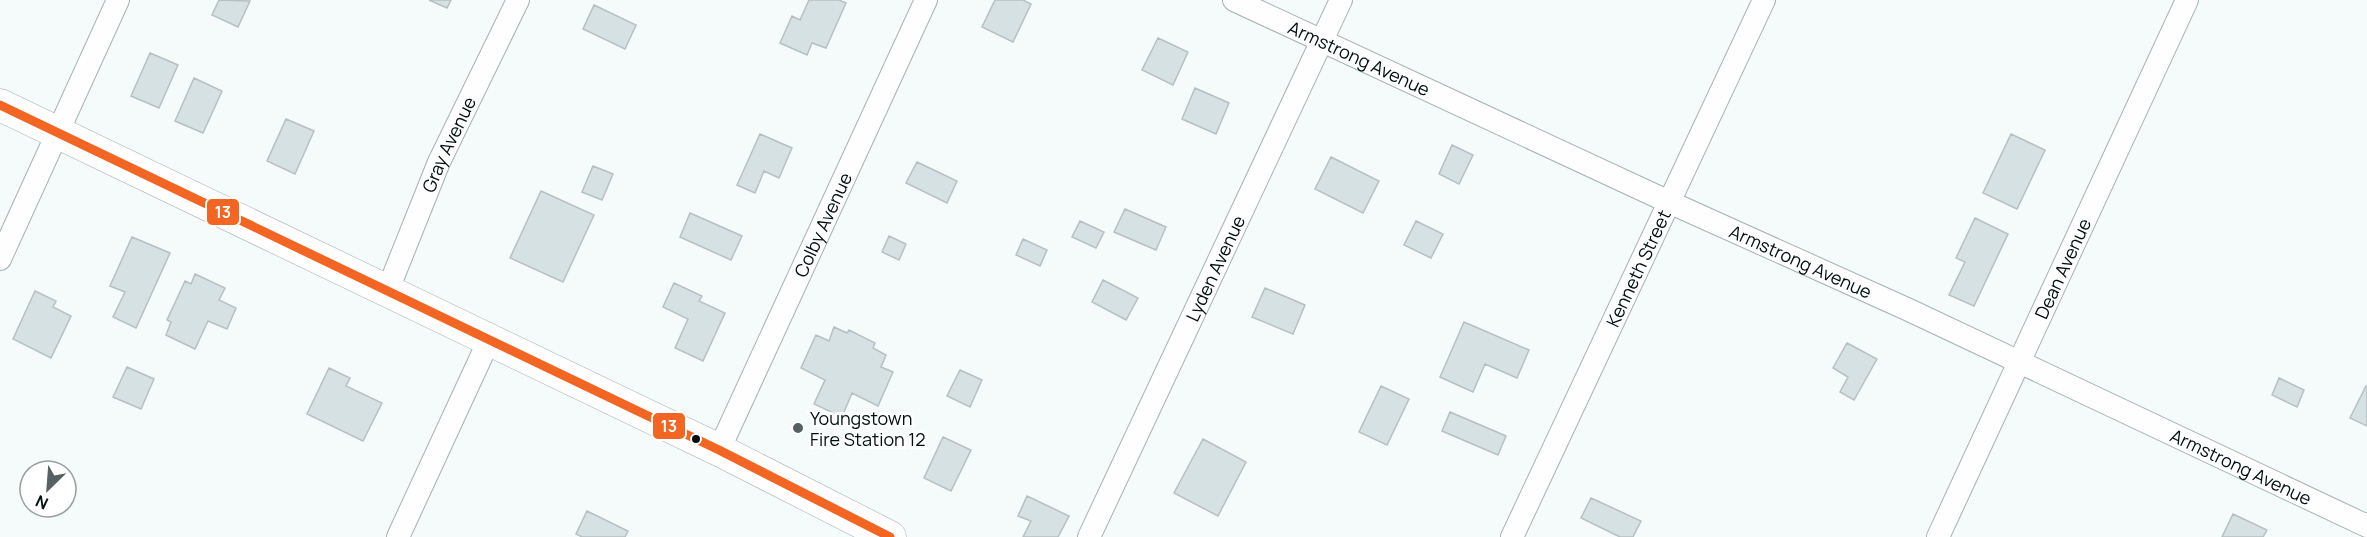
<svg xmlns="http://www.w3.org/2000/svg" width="2367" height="537" font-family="Manrope,sans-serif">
  <rect width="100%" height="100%" fill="#f5fafa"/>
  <path fill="#d6e1e3" stroke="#b6c0c2" stroke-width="1.5" d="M 219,0 L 250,1 L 238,27 L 212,15 Z
    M 429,0 L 451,0 L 447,8 Z
    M 809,0 L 839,0 L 846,3 L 826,48 L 812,43 L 807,55 L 780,43 L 792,16 L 800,20 Z
    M 995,0 L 1023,0 L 1031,4 L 1013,42 L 982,27 Z
    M 594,5 L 636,25 L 625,49 L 583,29 Z
    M 1158,38 L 1188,52 L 1173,85 L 1142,70 Z
    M 150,53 L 178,65 L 159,108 L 131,96 Z
    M 194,78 L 222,91 L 203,133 L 175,121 Z
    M 1195,88 L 1229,103 L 1216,134 L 1182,119 Z
    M 286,119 L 314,131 L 295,174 L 267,161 Z
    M 760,134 L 792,148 L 779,178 L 764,171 L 755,193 L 737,185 Z
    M 2011,134 L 2045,150 L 2017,209 L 1983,193 Z
    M 1452,145 L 1473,155 L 1459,184 L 1439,174 Z
    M 1331,157 L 1379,181 L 1363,213 L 1315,189 Z
    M 917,162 L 957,181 L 947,203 L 906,183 Z
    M 593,166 L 613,174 L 602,200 L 582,192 Z
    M 541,191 L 594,215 L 563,282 L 510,258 Z
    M 1125,209 L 1166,227 L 1156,250 L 1114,232 Z
    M 690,213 L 742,236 L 731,260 L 680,237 Z
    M 1975,218 L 2008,234 L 1974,306 L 1949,295 L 1965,262 L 1956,258 Z
    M 1080,221 L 1104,232 L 1096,248 L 1072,237 Z
    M 1416,221 L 1443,234 L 1431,258 L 1404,245 Z
    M 889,236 L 906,244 L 899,260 L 882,252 Z
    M 132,237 L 170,253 L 136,328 L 113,317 L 125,292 L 110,286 Z
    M 1023,239 L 1047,250 L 1040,266 L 1016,255 Z
    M 195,274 L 225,288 L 219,300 L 236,308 L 227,329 L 208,321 L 195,349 L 166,335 L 171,322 L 167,320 L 185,281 L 191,284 Z
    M 1103,280 L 1138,298 L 1126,320 L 1092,302 Z
    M 674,283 L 702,296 L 699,301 L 725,313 L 703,361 L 675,348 L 688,319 L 663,307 Z
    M 1265,288 L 1305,305 L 1293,334 L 1252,317 Z
    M 35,291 L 56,301 L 53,307 L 71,316 L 51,358 L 13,339 Z
    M 1464,322 L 1529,350 L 1517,378 L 1485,364 L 1473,392 L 1440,377 Z
    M 834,327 L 847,333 L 849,330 L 875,343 L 873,348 L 886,355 L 881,367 L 893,372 L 878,406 L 852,393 L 842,417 L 814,404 L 825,380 L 801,368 L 816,335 L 829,341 Z
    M 1847,343 L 1877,359 L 1854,400 L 1840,392 L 1848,377 L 1833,368 Z
    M 127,367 L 154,379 L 141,409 L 113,397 Z
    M 329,368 L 350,378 L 346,386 L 382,403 L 363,441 L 307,414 Z
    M 960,370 L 982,380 L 970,407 L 947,396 Z
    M 2279,378 L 2304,390 L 2297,407 L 2272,395 Z
    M 1381,386 L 1409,399 L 1387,445 L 1359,432 Z
    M 2366,386 L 2367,386 L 2367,426 L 2350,418 Z
    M 1450,412 L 1506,436 L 1498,455 L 1442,431 Z
    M 943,437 L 971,450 L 951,491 L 924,478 Z
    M 1203,439 L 1246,462 L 1218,516 L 1174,493 Z
    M 1027,496 L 1069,516 L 1058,537 L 1023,537 L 1031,521 L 1018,516 Z
    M 1591,498 L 1641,521 L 1633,537 L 1620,537 L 1581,518 Z
    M 587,511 L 628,531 L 625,537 L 582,537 L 576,534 Z
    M 2233,514 L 2267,530 L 2263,537 L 2222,537 Z"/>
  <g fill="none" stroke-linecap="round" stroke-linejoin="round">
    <defs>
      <g id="street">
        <path id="s1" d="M 1234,0 L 1669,202 L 1909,310 L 2367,526"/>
        <path d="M 0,259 L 118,0"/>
        <path id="s2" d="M 387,292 L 439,162 L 518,0"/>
        <path id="s3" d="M 719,450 L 926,0"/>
        <path d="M 398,537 L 489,340"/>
        <path id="s4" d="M 1089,537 L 1341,0"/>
        <path id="s5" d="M 1512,537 L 1764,0"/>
        <path id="s6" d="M 1938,537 L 2187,0"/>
      </g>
      <path id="secondary" d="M 0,105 L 719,450 L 890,537"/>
    </defs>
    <use href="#street" stroke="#a7b1b2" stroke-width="24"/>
    <use href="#secondary" stroke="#a7b1b2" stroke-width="33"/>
    <use href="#street" stroke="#fefefe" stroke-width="22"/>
    <use href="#secondary" stroke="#fefefe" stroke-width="32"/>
    <defs>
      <path id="bus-1" d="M 0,105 L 719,450 L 890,537"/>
    </defs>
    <use href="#bus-1" stroke="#fff" stroke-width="14"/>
    <use href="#bus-1" stroke="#f26522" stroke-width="9"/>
  </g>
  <circle fill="#566163" stroke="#fff" stroke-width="2" cx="798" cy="428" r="6"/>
  <circle fill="#010e12" stroke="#fff" stroke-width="2" cx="696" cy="439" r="5"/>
  <g text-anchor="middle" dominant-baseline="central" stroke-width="6" stroke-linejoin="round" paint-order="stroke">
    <g font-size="18" fill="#010e12" stroke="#fff">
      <text stroke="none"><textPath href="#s1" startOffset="138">Armstrong Avenue</textPath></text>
      <text stroke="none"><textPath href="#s2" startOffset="160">Gray Avenue</textPath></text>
      <text stroke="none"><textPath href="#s3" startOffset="248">Colby Avenue</textPath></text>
      <text stroke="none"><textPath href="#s1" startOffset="624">Armstrong Avenue</textPath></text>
      <text stroke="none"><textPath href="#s4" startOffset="297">Lyden Avenue</textPath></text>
      <text stroke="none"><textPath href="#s5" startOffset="297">Kenneth Street</textPath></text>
      <text stroke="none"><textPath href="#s6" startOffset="296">Dean Avenue</textPath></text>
      <text stroke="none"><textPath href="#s1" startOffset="1110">Armstrong Avenue</textPath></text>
    </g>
    <g font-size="18" fill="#010e12" stroke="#fff" text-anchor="start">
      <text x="810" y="418">Youngstown<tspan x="810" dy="21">Fire Station 12</tspan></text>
    </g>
  </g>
  <g stroke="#fff" stroke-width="2">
    <rect x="206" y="198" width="34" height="28" rx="6" fill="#f26522"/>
    <rect x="652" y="412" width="34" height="28" rx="6" fill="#f26522"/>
  </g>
  <g font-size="16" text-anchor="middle" font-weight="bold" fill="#fff">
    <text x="223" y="218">13</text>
    <text x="669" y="432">13</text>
  </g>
  <g transform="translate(48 489) rotate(205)"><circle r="28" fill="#ffffff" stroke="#999fa0" stroke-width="1.5"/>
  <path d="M0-4.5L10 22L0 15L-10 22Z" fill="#566163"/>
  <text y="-9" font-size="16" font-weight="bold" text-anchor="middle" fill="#010e12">N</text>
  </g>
</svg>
